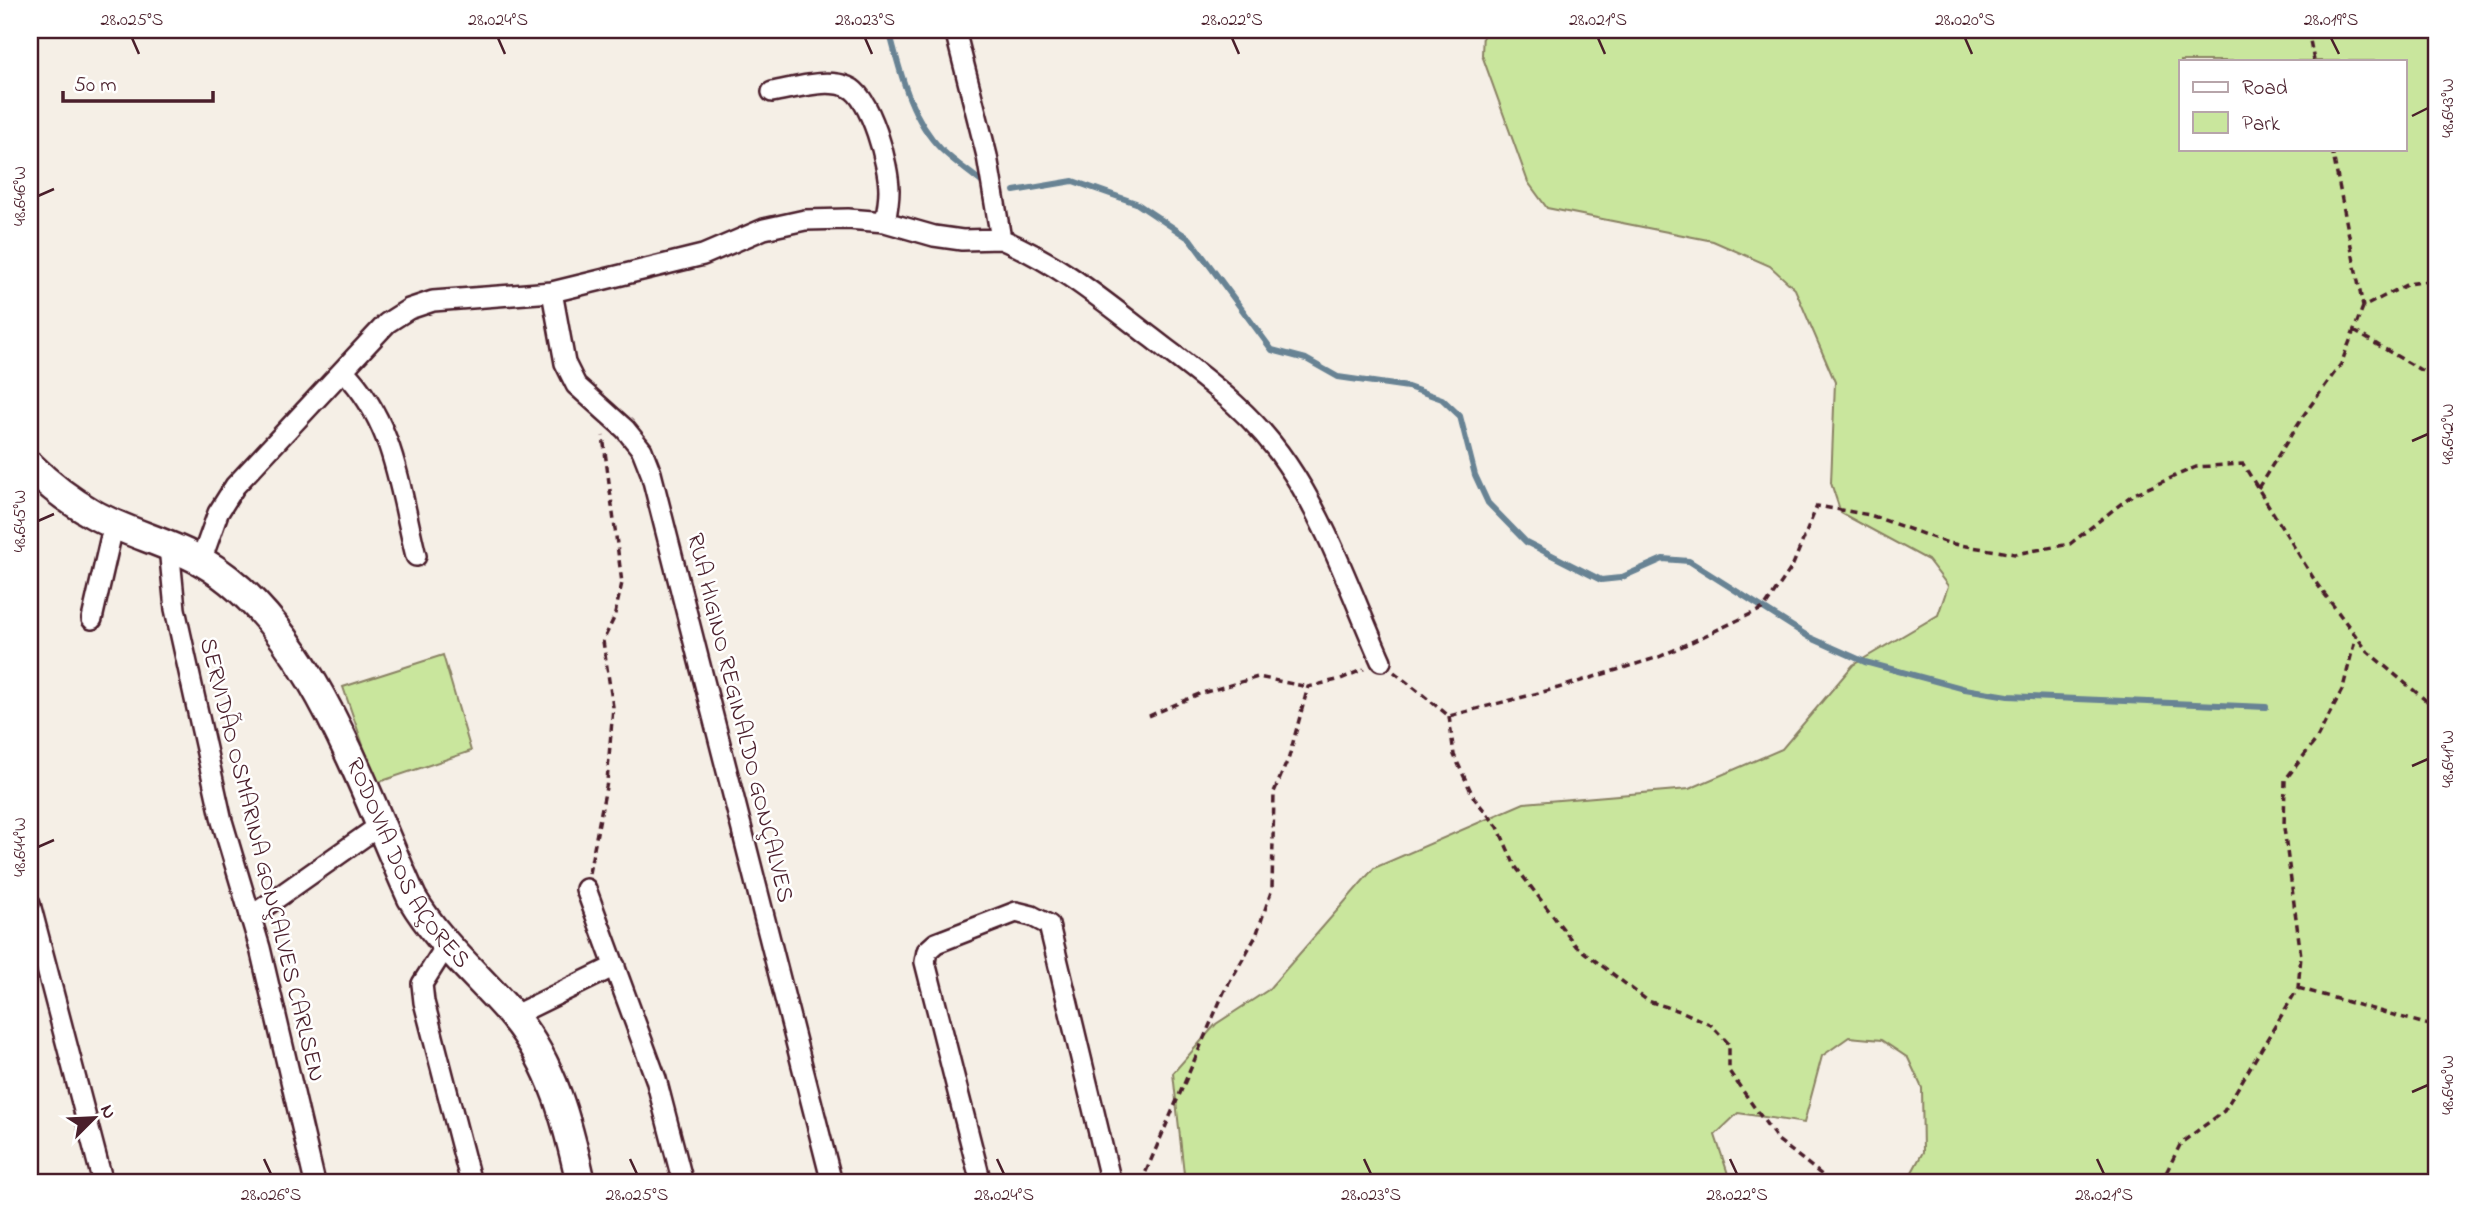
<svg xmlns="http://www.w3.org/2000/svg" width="2466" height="1213" font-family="'Indie Flower',sans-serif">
  <rect width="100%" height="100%" fill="#f5efe6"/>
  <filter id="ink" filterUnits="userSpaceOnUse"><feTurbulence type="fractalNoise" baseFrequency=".0143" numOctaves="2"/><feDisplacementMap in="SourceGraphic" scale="14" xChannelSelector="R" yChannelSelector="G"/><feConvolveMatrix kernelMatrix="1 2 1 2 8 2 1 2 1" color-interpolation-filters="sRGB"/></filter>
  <g filter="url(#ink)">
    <path fill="#c9e69d" stroke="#8a8264" stroke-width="2" fill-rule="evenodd" d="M 1483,30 L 2436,30 L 2436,1183 L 1906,1183 L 1923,1152 L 1922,1088 L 1908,1058 L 1881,1040 L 1849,1037 L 1822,1056 L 1804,1123 L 1738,1113 L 1715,1135 L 1731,1183 L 1185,1183 L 1173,1073 L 1216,1024 L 1268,990 L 1374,868 L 1524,803 L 1689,789 L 1782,749 L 1853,665 L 1938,615 L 1948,586 L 1928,560 L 1841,513 L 1831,483 L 1835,382 L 1795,289 L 1770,266 L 1713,241 L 1547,208 L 1528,182 L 1482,55 ZM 2181,61 L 2405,61 L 2405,149 L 2181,149 Z
      M 443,655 L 471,751 L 376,783 L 343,687 Z"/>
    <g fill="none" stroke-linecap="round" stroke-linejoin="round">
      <path stroke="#678394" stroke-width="6" d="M 889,30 C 900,71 910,118 941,149 C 954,162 970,172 984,184
        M 1014,191 L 1073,181 L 1136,203 L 1190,239 L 1272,350 L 1306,359 L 1338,377 L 1408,387 L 1442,399 L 1460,416 L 1475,475 L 1488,503 L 1526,542 L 1601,580 L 1620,578 L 1663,559 L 1689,561 L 1809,637 L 1865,662 L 1965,689 L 2008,696 L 2266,707"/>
      <defs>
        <path id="street" d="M 772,92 C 795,88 826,78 848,87 C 871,96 889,166 889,190 C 889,200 887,212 885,222
          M 1001,239 C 1060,264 1101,299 1152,338 C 1202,377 1251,410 1287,464 C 1328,524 1352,596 1381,661
          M 552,292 L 565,363 L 576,385 L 625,429 L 642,450 L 651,473 L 832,1183
          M 343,370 C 395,423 399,487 416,556
          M 169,547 L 175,609 L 222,821 L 260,948 L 315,1183
          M 201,561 L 218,513 L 235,486 L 387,323 L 409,309 L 433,301 L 552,292 L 703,255 L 764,229 L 805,220 L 848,219 L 885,222 L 934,236 L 962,240 L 1001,239 L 987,156 L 955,30
          M 92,619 L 114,523
          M 586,889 L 656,1079 L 683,1183
          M 30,904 L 103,1183
          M 250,917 L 379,826
          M 446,946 L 422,984 L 424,1002 L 471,1183
          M 513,1016 L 615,966
          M 981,1183 L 925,962 L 927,951 L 936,943 L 1016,912 L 1032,916 L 1049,925 L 1111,1183"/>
        <g id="secondary">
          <path id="s1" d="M 30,466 C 49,485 70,501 93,514 C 127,533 167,542 201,561 C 310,623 362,788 412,898 C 439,944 479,976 513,1016 C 553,1064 568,1124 581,1183"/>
        </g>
      </defs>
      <use href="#street" stroke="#4a1f2b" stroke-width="24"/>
      <use href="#secondary" stroke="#4a1f2b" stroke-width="33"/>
      <path stroke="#4a1f2b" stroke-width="3.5" stroke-dasharray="7 5" stroke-linecap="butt" d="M 2308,30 L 2314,61
        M 2332,149 L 2363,307
        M 2354,331 L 2436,379
        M 2258,488 L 2303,416 L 2341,364 L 2363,307 L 2408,284 L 2436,280
        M 1394,672 L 1449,716 L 1558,688 L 1659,657 L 1764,608 L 1792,567 L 1817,506 L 1870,515 L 1948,543 L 2015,554 L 2070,544 L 2132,495 L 2196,467 L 2243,464 L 2317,584 L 2368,652 L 2436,709
        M 1149,716 L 1199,694 L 1258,677 L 1308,687
        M 1449,716 L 1454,755 L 1474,798 L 1498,827 L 1515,866 L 1576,946 L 1648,1001 L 1683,1012 L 1711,1025 L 1729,1044 L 1729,1071 L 1752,1104 L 1778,1140 L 1832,1183
        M 589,873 L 607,782 L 613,707 L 603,641 L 614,618 L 622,583 L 603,436
        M 2298,988 L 2436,1027
        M 1141,1183 L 1224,992 L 1256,936 L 1272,889 L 1274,792 L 1289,757 L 1308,687 L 1341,679 L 1364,669
        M 2161,1183 L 2181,1143 L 2224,1111 L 2298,988 L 2301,956 L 2284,828 L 2285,780 L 2316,740 L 2343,688 L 2356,636"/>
      <use href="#street" stroke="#fff" stroke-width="19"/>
      <use href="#secondary" stroke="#fff" stroke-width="28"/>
    </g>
  </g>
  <path fill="none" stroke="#4a1f2b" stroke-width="2.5" d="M 132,38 L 139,54M 498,38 L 505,54M 865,38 L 872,54M 1232,38 L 1239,54M 1598,38 L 1605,54M 1965,38 L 1972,54M 2331,38 L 2339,54M 2412,116 L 2428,108M 38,196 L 54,189M 2412,441 L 2428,434M 38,521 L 54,514M 2412,766 L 2428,759M 38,847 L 54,840M 2412,1092 L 2428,1085M 264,1159 L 271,1174M 630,1159 L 637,1174M 997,1159 L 1004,1174M 1364,1159 L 1371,1174M 1730,1159 L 1737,1174M 2097,1159 L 2104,1174"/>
  <g text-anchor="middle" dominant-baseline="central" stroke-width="5" stroke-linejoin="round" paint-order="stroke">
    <g font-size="24" fill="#4a1f2b" stroke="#fff">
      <text transform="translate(739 718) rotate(76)">RUA HIGINO REGINALDO GONÇALVES</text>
      <text transform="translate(261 860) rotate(76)">SERVIDÃO OSMARINA GONÇALVES CARLSEN</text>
      <text stroke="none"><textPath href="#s1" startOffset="569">RODOVIA DOS AÇORES</textPath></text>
    </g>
  </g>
  <rect width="2466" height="1213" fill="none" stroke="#fff" stroke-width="77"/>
  <rect x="2179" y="60" width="228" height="91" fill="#ffffff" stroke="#b7a5aa" stroke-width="2"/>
  <rect x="2193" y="82" width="35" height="10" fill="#ffffff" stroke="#b7a5aa" stroke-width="2"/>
  <text x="2242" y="94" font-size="21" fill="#4a1f2b">Road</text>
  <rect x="2193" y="112" width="35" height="21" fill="#c9e69d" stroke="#b7a5aa" stroke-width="2"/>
  <text x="2242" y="130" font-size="21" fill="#4a1f2b">Park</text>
  <g transform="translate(94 1118) rotate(66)" stroke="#ffffff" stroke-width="5" paint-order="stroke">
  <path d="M0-5L12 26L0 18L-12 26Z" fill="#4a1f2b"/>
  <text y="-10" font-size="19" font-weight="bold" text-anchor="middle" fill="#4a1f2b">N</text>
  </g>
  <path d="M63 91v10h150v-10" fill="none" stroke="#4a1f2b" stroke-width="3.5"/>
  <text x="74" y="91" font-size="21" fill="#4a1f2b" stroke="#ffffff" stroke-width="5" paint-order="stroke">50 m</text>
  <rect x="38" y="38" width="2390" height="1136" fill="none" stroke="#4a1f2b" stroke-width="2.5"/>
  <g font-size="18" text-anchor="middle" fill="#4a1f2b">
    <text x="132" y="25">28.025°S</text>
    <text x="498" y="25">28.024°S</text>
    <text x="865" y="25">28.023°S</text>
    <text x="1232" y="25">28.022°S</text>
    <text x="1598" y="25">28.021°S</text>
    <text x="1965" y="25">28.020°S</text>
    <text x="2331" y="25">28.019°S</text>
    <text transform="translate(2447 108) rotate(-90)" y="6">48.643°W</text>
    <text transform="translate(19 196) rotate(-90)" y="6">48.646°W</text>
    <text transform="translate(2447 434) rotate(-90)" y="6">48.642°W</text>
    <text transform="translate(19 521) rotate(-90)" y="6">48.645°W</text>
    <text transform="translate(2447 759) rotate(-90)" y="6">48.641°W</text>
    <text transform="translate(19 847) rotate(-90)" y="6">48.644°W</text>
    <text transform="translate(2447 1085) rotate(-90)" y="6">48.640°W</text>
    <text x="271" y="1200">28.026°S</text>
    <text x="637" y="1200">28.025°S</text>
    <text x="1004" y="1200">28.024°S</text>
    <text x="1371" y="1200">28.023°S</text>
    <text x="1737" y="1200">28.022°S</text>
    <text x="2104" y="1200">28.021°S</text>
  </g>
</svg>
